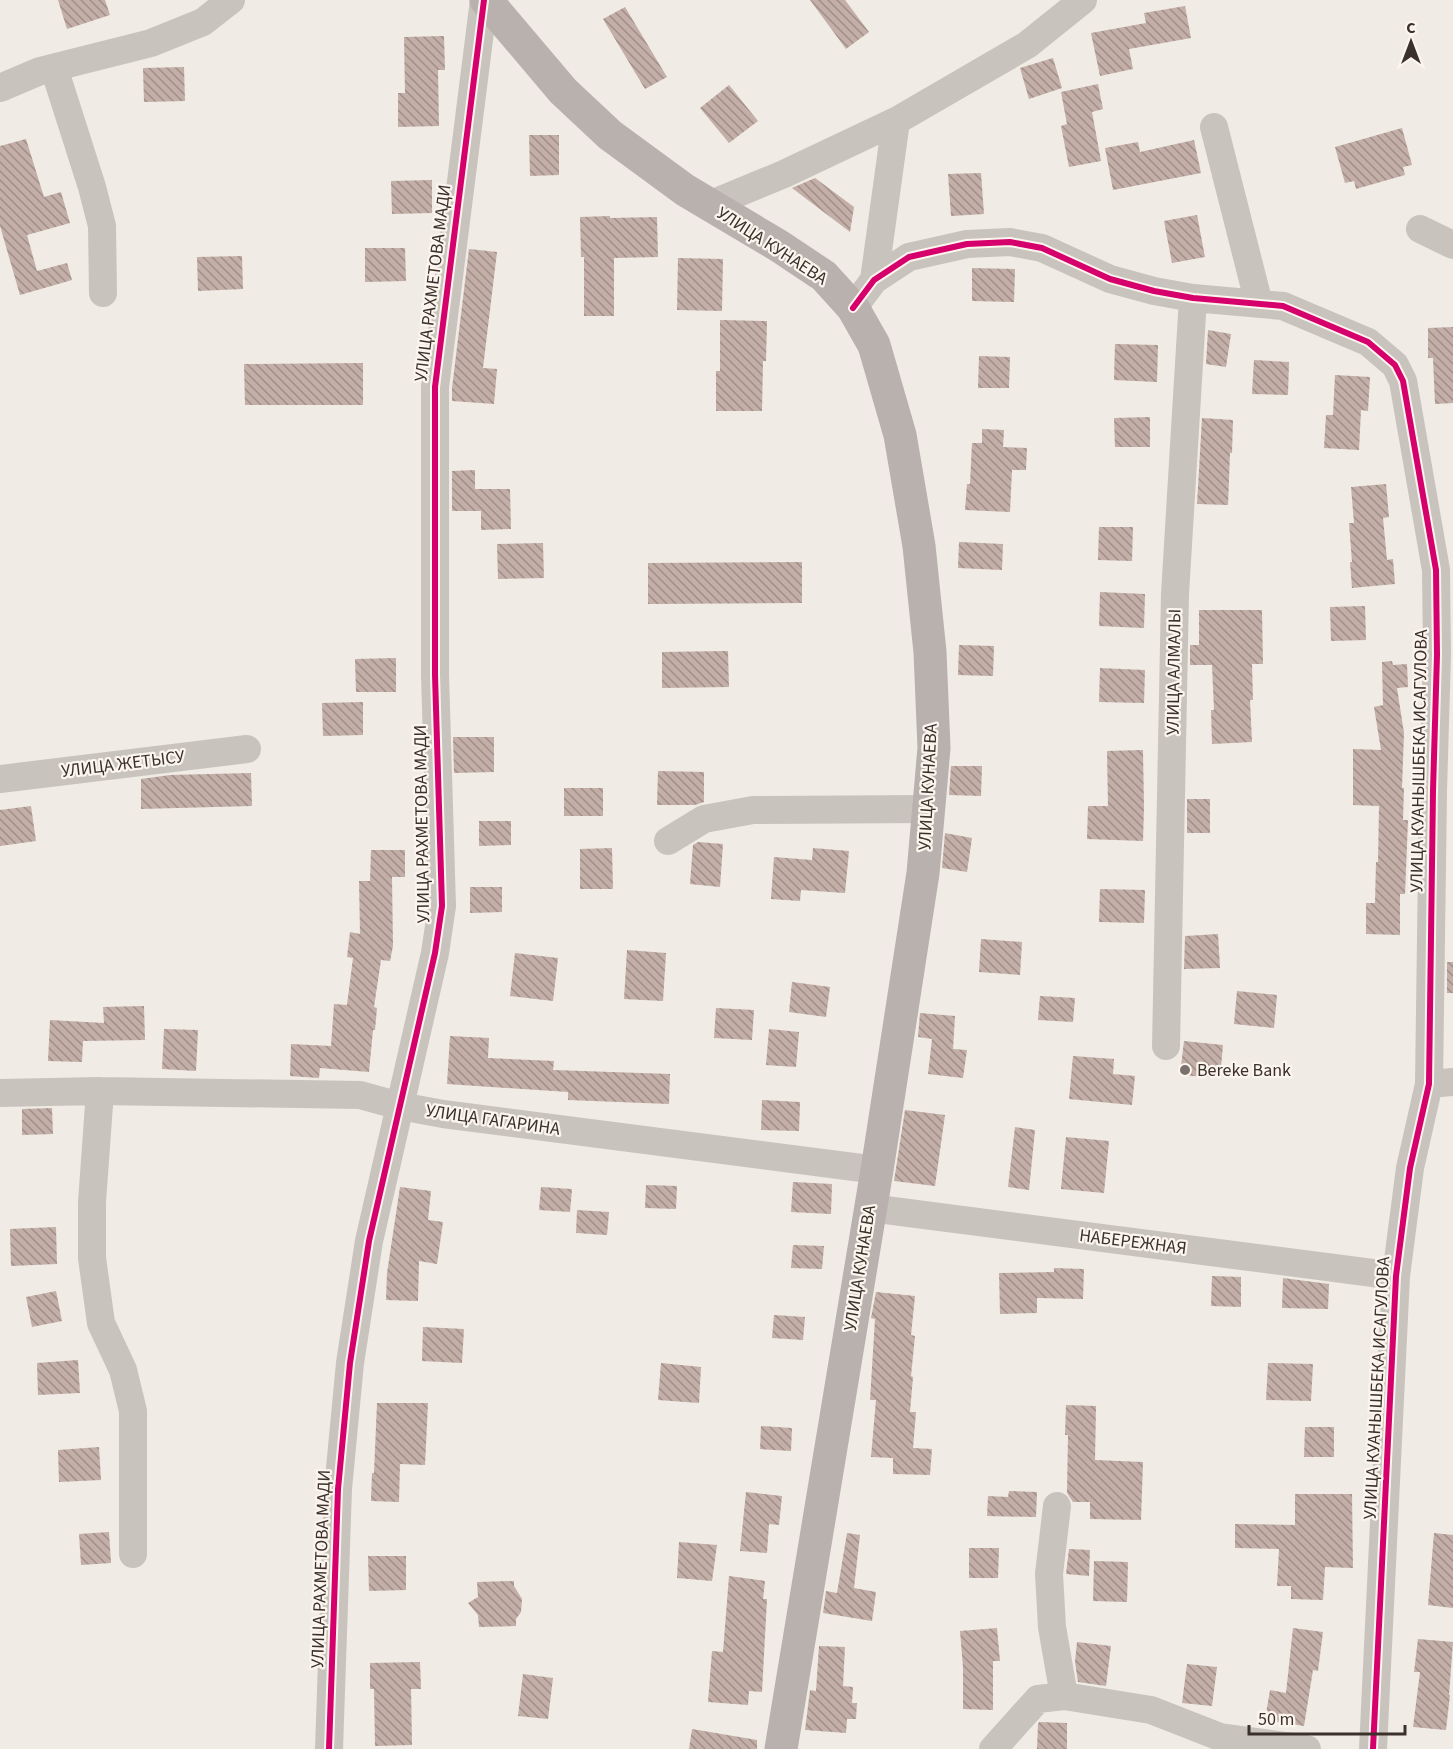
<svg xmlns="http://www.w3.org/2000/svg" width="1453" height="1749" font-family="'Source Sans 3',sans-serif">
  <defs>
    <pattern id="building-back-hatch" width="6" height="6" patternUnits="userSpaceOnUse" patternTransform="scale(1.5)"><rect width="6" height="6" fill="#c3afa7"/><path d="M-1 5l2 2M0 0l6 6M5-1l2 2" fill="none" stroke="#a08f88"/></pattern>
  </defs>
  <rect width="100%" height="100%" fill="#f0ebe5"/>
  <path fill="url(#building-back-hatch)" d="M 58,0 L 105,0 L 110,15 L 67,29 Z
    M 810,0 L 845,0 L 869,32 L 846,49 Z
    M 1185,6 L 1191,38 L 1129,49 L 1133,69 L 1100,76 L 1091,33 L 1146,23 L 1144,13 Z
    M 625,7 L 667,77 L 645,89 L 603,19 Z
    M 444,36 L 445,70 L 438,70 L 439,126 L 398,127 L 398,93 L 405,93 L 404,37 Z
    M 1053,58 L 1062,88 L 1029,99 L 1020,68 Z
    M 184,67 L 185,101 L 144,102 L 143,68 Z
    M 1098,84 L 1103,109 L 1092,112 L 1101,161 L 1069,167 L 1061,126 L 1067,124 L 1061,92 Z
    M 729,85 L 758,121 L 729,143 L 700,108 Z
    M 1402,128 L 1412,165 L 1403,167 L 1405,175 L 1356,189 L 1354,181 L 1345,183 L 1335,147 Z
    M 529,135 L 559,135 L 559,175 L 530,176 Z
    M 26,139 L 44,197 L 61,192 L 70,223 L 27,235 L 37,271 L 67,263 L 72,280 L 20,295 L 0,226 L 0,146 Z
    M 1194,140 L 1201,173 L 1113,190 L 1105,148 L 1138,142 L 1140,152 Z
    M 981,173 L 984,214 L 951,216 L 948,174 Z
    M 815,178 L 854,207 L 850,232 L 792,188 Z
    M 432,180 L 432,213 L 392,214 L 391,181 Z
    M 1197,215 L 1205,257 L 1172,263 L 1164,221 Z
    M 610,216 L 610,218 L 657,217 L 658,257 L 614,258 L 614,316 L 584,316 L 584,257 L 581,257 L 580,217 Z
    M 365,248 L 405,248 L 406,281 L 365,282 Z
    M 469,249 L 497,252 L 483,368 L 497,369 L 494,404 L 452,401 L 452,388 Z
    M 242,256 L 243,289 L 198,291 L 197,257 Z
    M 678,258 L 723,259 L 722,311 L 677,310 Z
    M 972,268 L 1015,269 L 1014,302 L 972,301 Z
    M 720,320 L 767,321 L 766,361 L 763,361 L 762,411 L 716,411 L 716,371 L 720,371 Z
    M 1453,327 L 1453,403 L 1435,404 L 1433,358 L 1428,358 L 1428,328 Z
    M 1208,330 L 1231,334 L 1226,367 L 1206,364 Z
    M 1115,344 L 1158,345 L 1157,382 L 1114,380 Z
    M 979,356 L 1010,357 L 1009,388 L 978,388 Z
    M 1254,360 L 1289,362 L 1288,395 L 1252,394 Z
    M 363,363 L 363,405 L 245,405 L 244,364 Z
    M 1335,375 L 1370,377 L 1368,411 L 1361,410 L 1359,450 L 1324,448 L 1326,415 L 1333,415 Z
    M 1150,417 L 1150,447 L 1115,447 L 1114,418 Z
    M 1202,418 L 1233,420 L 1232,453 L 1230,453 L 1228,505 L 1197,504 Z
    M 982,429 L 1004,430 L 1003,447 L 1027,448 L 1026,470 L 1012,470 L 1010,512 L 965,510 L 967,484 L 970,484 L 972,443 L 982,443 Z
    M 475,470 L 475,489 L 510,489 L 511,529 L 481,530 L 481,511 L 452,511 L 452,471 Z
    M 1386,484 L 1389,517 L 1383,518 L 1387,560 L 1393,559 L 1395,584 L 1352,588 L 1350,562 L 1352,562 L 1349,523 L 1354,523 L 1351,487 Z
    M 1099,527 L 1133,527 L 1132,561 L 1098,560 Z
    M 959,542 L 1003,544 L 1002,570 L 958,568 Z
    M 543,543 L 544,578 L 498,579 L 497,544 Z
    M 802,562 L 802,603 L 648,604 L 648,563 Z
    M 1100,592 L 1145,594 L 1144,628 L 1099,626 Z
    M 1365,606 L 1366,640 L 1331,641 L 1330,607 Z
    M 1199,610 L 1262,610 L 1263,664 L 1252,664 L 1253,700 L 1250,700 L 1252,742 L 1212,744 L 1211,710 L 1214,710 L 1212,665 L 1190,665 L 1190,645 L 1199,645 Z
    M 959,645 L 994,646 L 993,676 L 958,675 Z
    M 728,651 L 729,687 L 662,688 L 662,652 Z
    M 396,658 L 396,692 L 356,692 L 355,659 Z
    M 1392,661 L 1393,665 L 1407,664 L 1408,687 L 1397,688 L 1404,733 L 1402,788 L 1404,788 L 1403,820 L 1408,820 L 1405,894 L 1400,894 L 1400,935 L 1366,934 L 1366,903 L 1375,903 L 1376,862 L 1378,862 L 1379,806 L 1353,805 L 1353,749 L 1381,750 L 1374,707 L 1383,705 L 1382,662 Z
    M 1100,668 L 1145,670 L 1144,703 L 1099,702 Z
    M 363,702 L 363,735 L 323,736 L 322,703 Z
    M 453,737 L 494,737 L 494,772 L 454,773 Z
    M 1143,750 L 1144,808 L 1143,841 L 1087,839 L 1088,806 L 1108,806 L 1107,751 Z
    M 951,766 L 982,766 L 981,796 L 949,795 Z
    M 658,771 L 704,772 L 704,802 L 695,805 L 657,805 Z
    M 251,773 L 252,806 L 141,809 L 141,779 L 170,775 Z
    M 564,788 L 603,788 L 603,816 L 564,816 Z
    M 1187,799 L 1210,799 L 1210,833 L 1187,833 Z
    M 31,806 L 36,841 L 0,846 L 0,810 Z
    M 479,821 L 511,821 L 511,845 L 479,846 Z
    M 945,833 L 972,838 L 967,872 L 942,868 Z
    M 698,842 L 723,844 L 720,887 L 690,884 L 693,845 Z
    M 612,848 L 613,889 L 580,889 L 580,849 Z
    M 813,848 L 849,851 L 845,893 L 801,890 L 800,901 L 771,899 L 774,857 L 812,860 Z
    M 371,850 L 405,850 L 405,877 L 392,877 L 393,946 L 390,961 L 381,960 L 374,1007 L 377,1008 L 375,1030 L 373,1030 L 369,1072 L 320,1068 L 319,1078 L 290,1076 L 291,1044 L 331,1046 L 334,1004 L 347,1005 L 353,958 L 347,957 L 350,932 L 360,934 L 359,881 L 370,881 Z
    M 470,887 L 502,887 L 502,912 L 470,913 Z
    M 1100,889 L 1145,890 L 1144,923 L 1099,922 Z
    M 1218,934 L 1220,968 L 1184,969 L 1185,936 Z
    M 981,939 L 1022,942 L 1020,975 L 979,972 Z
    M 627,950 L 666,953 L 663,1001 L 624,999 Z
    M 515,953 L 558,958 L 553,1001 L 510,996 Z
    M 1447,962 L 1453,962 L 1453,993 L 1447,993 Z
    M 792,982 L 830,987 L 826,1017 L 789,1012 Z
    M 1237,991 L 1277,995 L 1274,1028 L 1234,1024 Z
    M 1040,996 L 1075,998 L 1073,1022 L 1038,1020 Z
    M 144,1006 L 145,1040 L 83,1041 L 82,1062 L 48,1061 L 50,1020 L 104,1023 L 103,1007 Z
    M 716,1008 L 754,1010 L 752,1040 L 714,1038 Z
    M 920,1013 L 955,1016 L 953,1049 L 967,1050 L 963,1078 L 928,1074 L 932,1039 L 918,1037 Z
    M 164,1029 L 198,1030 L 196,1071 L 162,1069 Z
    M 769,1029 L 799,1032 L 796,1067 L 766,1065 Z
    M 450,1036 L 489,1038 L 488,1058 L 554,1061 L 553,1070 L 670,1074 L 669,1104 L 568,1100 L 568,1092 L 447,1084 Z
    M 1184,1041 L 1223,1045 L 1220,1078 L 1180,1075 Z
    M 1073,1056 L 1114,1059 L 1113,1074 L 1135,1076 L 1132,1105 L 1069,1099 Z
    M 762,1100 L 800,1102 L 799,1131 L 761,1130 Z
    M 52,1108 L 53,1134 L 22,1135 L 22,1109 Z
    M 905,1110 L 945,1115 L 935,1186 L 894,1181 Z
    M 1015,1127 L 1035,1130 L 1029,1190 L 1008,1187 Z
    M 1066,1137 L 1109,1141 L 1104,1193 L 1061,1189 Z
    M 793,1182 L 832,1184 L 831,1214 L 791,1212 Z
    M 646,1185 L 677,1186 L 676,1209 L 645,1208 Z
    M 400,1187 L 431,1191 L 428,1220 L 443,1222 L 437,1264 L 419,1261 L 418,1301 L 386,1300 L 387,1273 Z
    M 541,1187 L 572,1189 L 570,1212 L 539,1210 Z
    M 577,1210 L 609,1212 L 607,1235 L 576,1233 Z
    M 56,1227 L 57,1264 L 11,1266 L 10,1229 Z
    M 793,1245 L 824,1246 L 822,1269 L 791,1268 Z
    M 1054,1268 L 1084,1269 L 1083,1299 L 1037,1298 L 1037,1313 L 1000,1314 L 999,1273 L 1054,1272 Z
    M 1212,1276 L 1241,1277 L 1241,1307 L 1211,1306 Z
    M 1283,1278 L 1329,1284 L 1328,1309 L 1282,1308 Z
    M 56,1291 L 62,1321 L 32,1327 L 26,1297 Z
    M 876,1292 L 915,1296 L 911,1335 L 915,1336 L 911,1376 L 913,1377 L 910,1412 L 916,1412 L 913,1448 L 932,1449 L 930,1475 L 893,1474 L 893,1458 L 871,1457 L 876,1400 L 870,1400 L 875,1319 L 871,1318 Z
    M 774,1315 L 805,1317 L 803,1340 L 772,1338 Z
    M 423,1327 L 464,1329 L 462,1363 L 422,1361 Z
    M 78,1360 L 80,1393 L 38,1395 L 37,1363 Z
    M 661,1363 L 701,1367 L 699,1403 L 658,1400 Z
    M 1268,1363 L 1313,1364 L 1311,1401 L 1266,1400 Z
    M 377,1403 L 428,1403 L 425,1465 L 400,1464 L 399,1502 L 371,1501 L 372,1473 L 374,1473 Z
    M 1066,1405 L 1096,1406 L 1095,1460 L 1143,1462 L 1141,1520 L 1090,1519 L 1090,1502 L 1073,1502 L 1067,1493 L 1068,1435 L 1065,1435 Z
    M 761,1426 L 792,1428 L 791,1451 L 760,1449 Z
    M 1305,1427 L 1334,1427 L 1334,1457 L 1304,1457 Z
    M 99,1447 L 101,1480 L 59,1482 L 58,1450 Z
    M 1009,1491 L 1037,1492 L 1036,1517 L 987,1516 L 988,1496 L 1008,1497 Z
    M 746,1492 L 782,1496 L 779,1525 L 769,1524 L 767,1553 L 740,1551 Z
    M 1295,1494 L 1352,1494 L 1353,1568 L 1325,1567 L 1323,1600 L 1291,1599 L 1291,1586 L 1277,1586 L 1279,1549 L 1235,1548 L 1235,1524 L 1295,1525 Z
    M 109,1532 L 111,1563 L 81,1565 L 79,1534 Z
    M 847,1533 L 860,1535 L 854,1588 L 876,1592 L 872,1621 L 823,1613 L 826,1591 L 837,1593 Z
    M 1434,1533 L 1453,1535 L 1453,1608 L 1428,1605 Z
    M 679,1542 L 717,1545 L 712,1581 L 677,1578 Z
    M 969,1548 L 999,1548 L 998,1578 L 969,1578 Z
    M 1069,1549 L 1090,1550 L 1089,1576 L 1066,1574 Z
    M 368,1556 L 406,1556 L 406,1590 L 369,1591 Z
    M 1094,1561 L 1128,1562 L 1127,1602 L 1093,1601 Z
    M 729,1576 L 765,1581 L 763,1599 L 767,1599 L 762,1692 L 749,1691 L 748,1705 L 708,1702 L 712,1651 L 723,1652 Z
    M 514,1581 L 514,1586 L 522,1599 L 521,1612 L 516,1619 L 516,1626 L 479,1627 L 478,1615 L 468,1603 L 478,1597 L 477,1582 Z
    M 997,1628 L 1000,1661 L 993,1661 L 993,1710 L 963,1709 L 963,1667 L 960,1631 Z
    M 1293,1628 L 1323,1632 L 1318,1671 L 1313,1670 L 1304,1726 L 1265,1720 L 1270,1690 L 1286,1693 Z
    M 1418,1639 L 1453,1642 L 1449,1695 L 1450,1695 L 1446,1730 L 1413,1727 L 1420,1672 L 1414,1672 Z
    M 1077,1642 L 1111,1646 L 1106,1686 L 1078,1682 L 1075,1662 Z
    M 819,1646 L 845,1647 L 843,1686 L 853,1687 L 852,1703 L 857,1703 L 856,1719 L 847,1719 L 846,1733 L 805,1730 L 810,1690 L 816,1691 Z
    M 420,1662 L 421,1689 L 411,1689 L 412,1745 L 375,1746 L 374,1689 L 370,1689 L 370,1663 Z
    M 1187,1664 L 1217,1667 L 1212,1706 L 1182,1703 Z
    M 523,1674 L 553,1678 L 548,1719 L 518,1716 Z
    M 1039,1722 L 1067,1723 L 1067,1749 L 1037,1749 L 1038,1724 Z
    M 692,1729 L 757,1740 L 757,1749 L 689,1749 Z"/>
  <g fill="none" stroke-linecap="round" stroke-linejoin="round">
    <path stroke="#c9c3be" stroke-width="28" d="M 54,68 L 92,187 L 102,226 L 103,293
      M 0,88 L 40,71 L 151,43 L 203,22 L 231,0
      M 1214,127 L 1259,304
      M 709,205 L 784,174 L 896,121 L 1027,45 L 1083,0
      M 1420,229 L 1453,245
      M 874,280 L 896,121
      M 853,308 L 874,280 L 909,257 L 967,244 L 1010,242 L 1042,248 L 1110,279 L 1154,291 L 1193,298 L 1283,306 L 1368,342 L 1395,365 L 1403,381 L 1436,570 L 1437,655 L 1433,791 L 1429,1084 L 1410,1168 L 1396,1276 L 1373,1749
      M 0,779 L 247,749
      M 668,841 L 704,819 L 753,810 L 929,809
      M 1166,1046 L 1175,594 L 1193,298
      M 1429,1084 L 1453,1082
      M 100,1091 L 92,1202 L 92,1258 L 101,1323 L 123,1370 L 133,1411 L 133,1554
      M 0,1093 L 100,1091 L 360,1095 L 400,1106 L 443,1114 L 877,1170
      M 870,1208 L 1396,1276
      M 1057,1506 L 1049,1574 L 1052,1627 L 1064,1696
      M 329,1749 L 338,1489 L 350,1363 L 369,1241 L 435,953 L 442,906 L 435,675 L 435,387 L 484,0
      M 993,1749 L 1038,1699 L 1064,1696 L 1151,1710 L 1220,1737 L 1307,1749"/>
    <path stroke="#b8b1ad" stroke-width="33" d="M 486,0 L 563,91 L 610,135 L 685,190 L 779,246 L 824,276 L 853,308 L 874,345 L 900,435 L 919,546 L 930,652 L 934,748 L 923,873 L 877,1170 L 781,1749"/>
    <defs>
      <path id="cycleway" d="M 853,308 L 874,280 L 909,257 L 967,244 L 1010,242 L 1042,248 L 1110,279 L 1154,291 L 1193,298 L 1283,306 L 1368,342 L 1395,365 L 1403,381 L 1436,570 L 1437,655 L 1433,791 L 1429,1084 L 1410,1168 L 1396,1276 L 1373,1749
        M 329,1749 L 338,1489 L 350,1363 L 369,1241 L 435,953 L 442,906 L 435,675 L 435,387 L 484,0"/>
    </defs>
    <use href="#cycleway" stroke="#fbf5ee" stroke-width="10"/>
    <use href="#cycleway" stroke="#d6006c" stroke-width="6"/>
  </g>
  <circle fill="#7a716c" stroke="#fbf5ee" stroke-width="2" cx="1185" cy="1070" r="6"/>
  <g text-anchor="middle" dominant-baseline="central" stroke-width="4.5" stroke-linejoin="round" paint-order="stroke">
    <g font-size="18" fill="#3b302b" stroke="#fbf5ee">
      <text transform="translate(772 246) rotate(33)">УЛИЦА КУНАЕВА</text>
      <text transform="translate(433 283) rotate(-83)">УЛИЦА РАХМЕТОВА МАДИ</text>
      <text transform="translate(1174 672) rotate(-89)">УЛИЦА АЛМАЛЫ</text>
      <text transform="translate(1419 761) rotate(-89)">УЛИЦА КУАНЫШБЕКА ИСАГУЛОВА</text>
      <text transform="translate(123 764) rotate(-7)">УЛИЦА ЖЕТЫСУ</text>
      <text transform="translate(928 787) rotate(-87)">УЛИЦА КУНАЕВА</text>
      <text transform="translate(422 824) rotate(-91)">УЛИЦА РАХМЕТОВА МАДИ</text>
      <text transform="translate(493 1120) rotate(8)">УЛИЦА ГАГАРИНА</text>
      <text transform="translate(1133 1242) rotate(7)">НАБЕРЕЖНАЯ</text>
      <text transform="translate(860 1268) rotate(-81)">УЛИЦА КУНАЕВА</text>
      <text transform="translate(1377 1388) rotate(-87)">УЛИЦА КУАНЫШБЕКА ИСАГУЛОВА</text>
      <text transform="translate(321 1569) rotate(-88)">УЛИЦА РАХМЕТОВА МАДИ</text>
    </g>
    <g font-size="18" fill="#3b302b" stroke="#fbf5ee" text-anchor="start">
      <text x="1197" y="1070">Bereke Bank</text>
    </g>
  </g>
  <g transform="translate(1411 42)" stroke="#fbf5ee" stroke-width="4.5" paint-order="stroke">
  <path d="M0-4.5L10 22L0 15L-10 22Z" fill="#3b302b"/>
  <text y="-9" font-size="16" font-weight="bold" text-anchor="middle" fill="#3b302b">С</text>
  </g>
  <path d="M1249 1725v9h156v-9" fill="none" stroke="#3b302b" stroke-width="3"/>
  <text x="1258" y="1725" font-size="18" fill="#3b302b" stroke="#fbf5ee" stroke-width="4.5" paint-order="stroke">50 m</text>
</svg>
